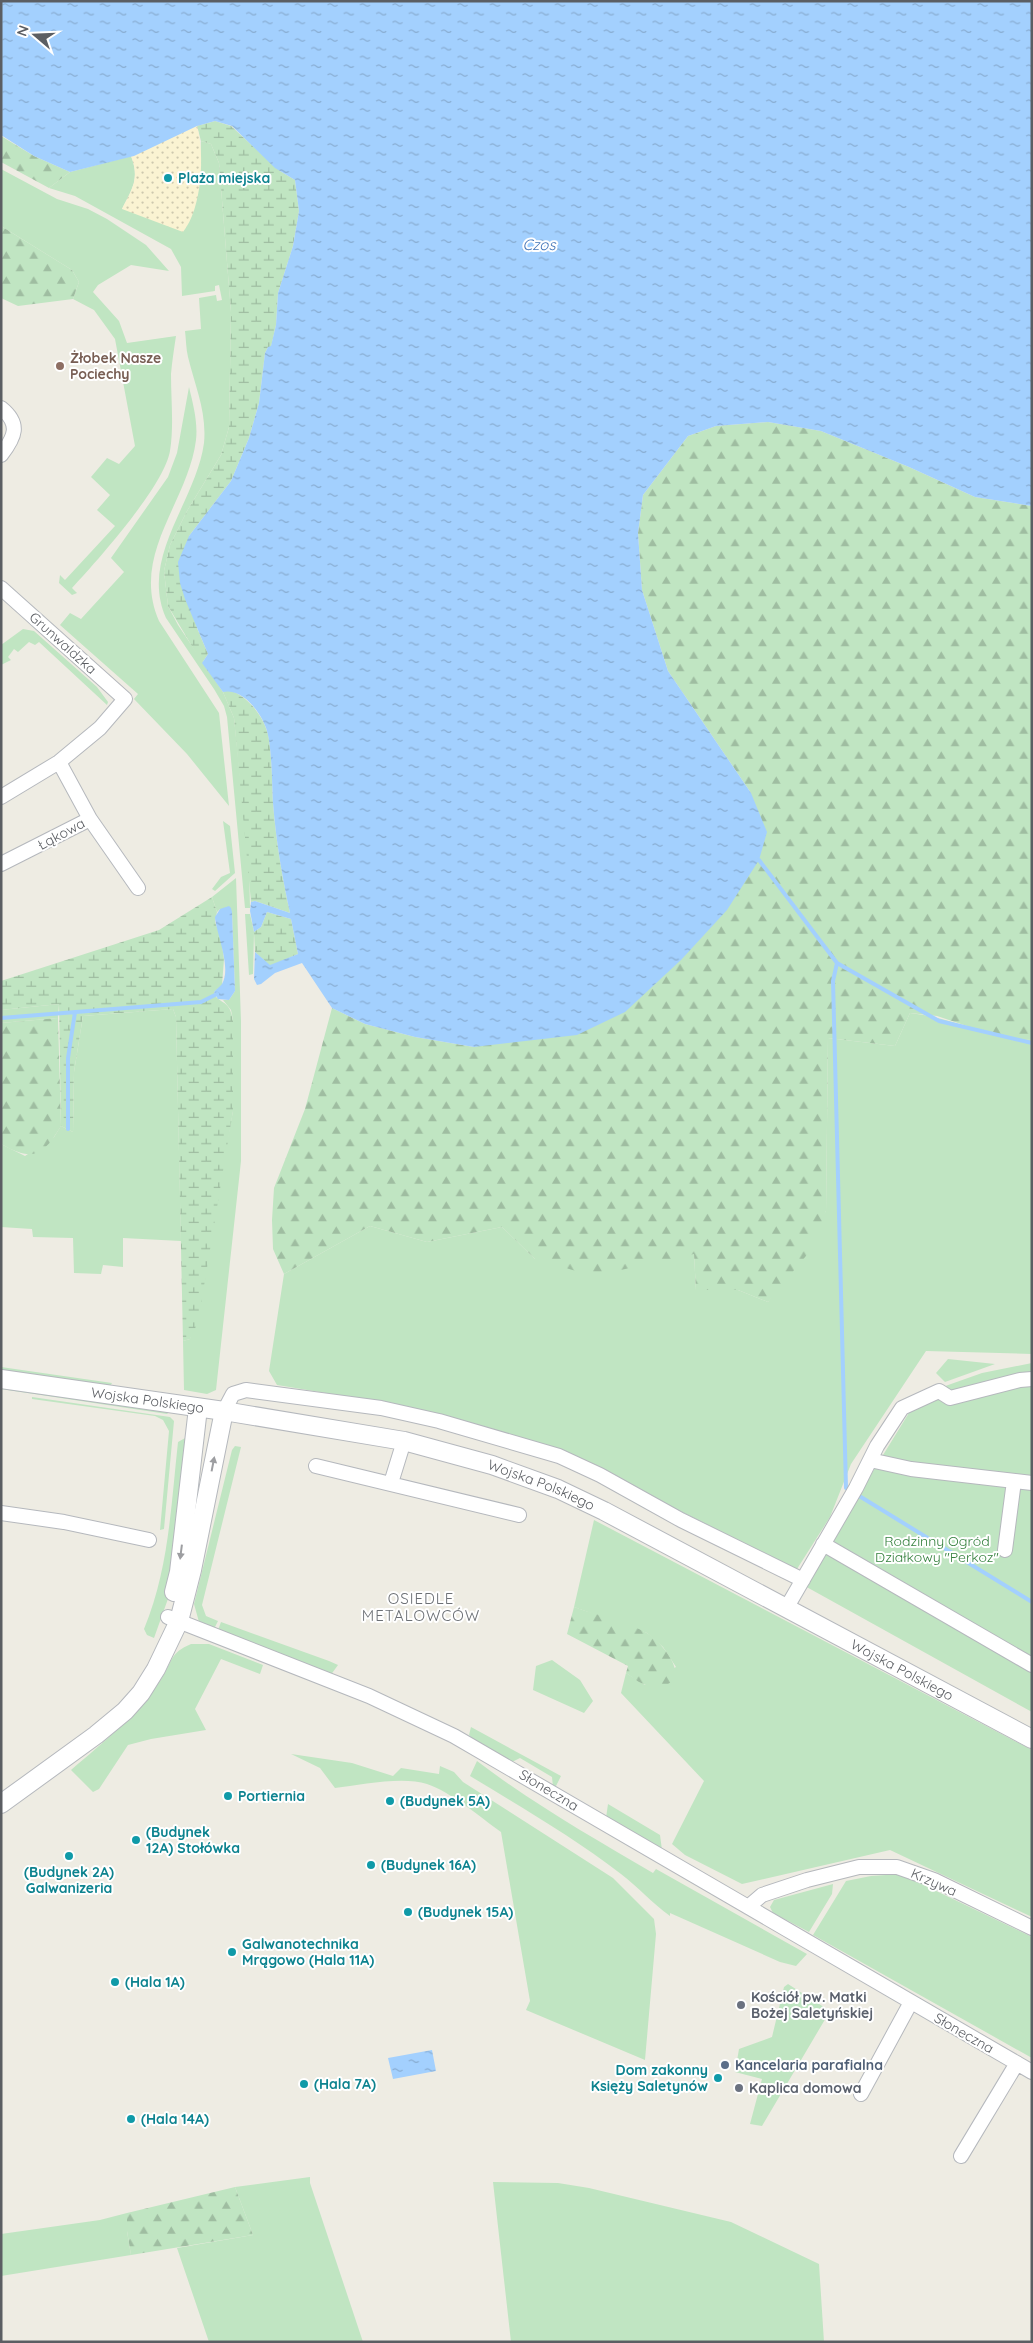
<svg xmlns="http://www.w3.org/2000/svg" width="1033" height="2343" font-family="Quicksand,sans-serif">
  <defs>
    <pattern id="forest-firs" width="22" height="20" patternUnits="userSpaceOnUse" patternTransform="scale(1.25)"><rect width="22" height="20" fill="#c0e5c2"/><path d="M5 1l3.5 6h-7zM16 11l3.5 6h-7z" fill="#9fbda1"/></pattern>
    <pattern id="wetland-marsh" width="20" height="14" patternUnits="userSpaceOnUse" patternTransform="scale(1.25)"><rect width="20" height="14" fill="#c0e5c2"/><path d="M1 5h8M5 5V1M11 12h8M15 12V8" fill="none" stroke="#9fbda1"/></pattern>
    <pattern id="sand-dots" width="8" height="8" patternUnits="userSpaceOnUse" patternTransform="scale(1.25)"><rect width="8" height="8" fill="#faf3d2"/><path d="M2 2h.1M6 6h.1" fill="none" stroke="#cdc8ae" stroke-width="1.8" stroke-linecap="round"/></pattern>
    <pattern id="water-ripples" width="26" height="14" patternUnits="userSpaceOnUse" patternTransform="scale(1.25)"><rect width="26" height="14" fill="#a3d0fe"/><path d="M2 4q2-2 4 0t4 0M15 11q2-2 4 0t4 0" fill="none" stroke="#88acd1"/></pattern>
  </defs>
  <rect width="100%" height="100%" fill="#eeece3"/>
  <path fill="#c0e5c2" d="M 201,141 L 211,144 L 219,163 L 231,312 L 229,427 L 221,455 L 187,511 L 170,545 L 164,571 L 168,606 L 178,625 L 223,692 L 234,718 L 249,864 L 250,908 L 245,908 L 227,717 L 224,706 L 214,689 L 166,618 C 139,557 196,502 204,443 C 207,412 195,386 188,357 C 186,349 186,339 185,331 L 201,329 L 199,298 L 216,295 L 217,301 L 222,300 L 219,285 L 215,286 L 215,291 L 182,296 L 181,267 L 171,249 L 75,196 L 49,188 L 70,172 L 131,156 C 140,179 132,189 122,209 L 196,201 L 200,176 Z
    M 1,169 L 57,199 L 88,209 L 107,219 L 146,245 L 169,271 L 131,265 L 98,285 L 93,292 L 119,321 L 127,343 L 176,336 C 174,349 172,362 171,374 C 171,400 174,426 170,451 C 164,486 98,560 72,588 L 77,593 L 72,595 L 59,583 L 60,575 L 65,580 L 115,526 L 97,510 L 110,495 L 91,477 L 107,458 L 119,464 L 135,446 L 115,339 L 94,310 L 73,299 L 79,282 L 72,270 L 1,226 Z
    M 189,387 C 193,404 198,422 196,440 C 188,503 130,554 159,621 L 219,713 L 229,806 L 187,754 L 134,699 L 138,694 L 60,625 L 70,613 L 81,619 L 124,572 L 111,558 L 168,477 L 177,453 Z
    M 23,629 L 34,631 L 97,687 L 108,702 L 107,705 L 39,642 L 35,645 L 29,642 L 18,652 L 14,649 L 8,657 L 11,660 L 1,665 L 1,645 Z
    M 223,821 L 230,826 L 235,873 L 215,891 L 212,889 L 221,877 L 230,873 Z
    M 236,878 L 241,1021 L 241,1161 L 216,1390 L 207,1394 L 184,1390 L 183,1341 L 190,1339 L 233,1111 L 233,1020 L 231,1010 L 223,1000 L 229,1000 L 235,991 L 232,912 L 220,909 L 217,912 L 212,897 Z
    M 245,914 L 250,914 L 254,932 L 253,974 L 249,975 Z
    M 59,1004 L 58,1018 L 1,1023 L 1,1010 Z
    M 173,1009 L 176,1017 L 181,1241 L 123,1238 L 123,1267 L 103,1265 L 101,1274 L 74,1273 L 73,1238 L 33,1237 L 32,1229 L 1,1227 L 1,1144 L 25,1156 L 54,1137 L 61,1126 L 73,1132 L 74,1072 L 83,1016 Z
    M 910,1013 C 952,1018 990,1037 1032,1040 L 1032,1354 L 926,1351 L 851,1464 L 830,1517 L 797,1569 L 557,1450 L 387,1403 L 277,1385 L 269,1371 L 284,1274 L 370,1226 L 427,1242 L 502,1227 L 535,1259 L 694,1254 L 696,1290 L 738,1290 L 768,1302 L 826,1211 L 828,1038 L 895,1046 Z
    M 948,1359 L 995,1364 L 945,1382 L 936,1373 Z
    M 1032,1363 L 1032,1712 L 803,1585 L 920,1395 L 982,1373 Z
    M 1,1367 L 112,1383 L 109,1388 L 1,1372 Z
    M 1,1386 L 170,1411 L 167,1414 L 1,1389 Z
    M 32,1397 L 170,1417 L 174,1421 L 164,1529 L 160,1530 L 169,1431 L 163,1420 L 155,1416 L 32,1399 Z
    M 187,1437 L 169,1596 L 154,1638 L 147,1635 L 144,1629 C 169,1569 171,1505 178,1442 Z
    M 235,1446 L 241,1447 L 202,1605 L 206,1616 L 218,1621 L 214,1629 L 199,1622 L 194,1604 L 232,1450 Z
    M 594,1520 L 1032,1750 L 1032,1917 L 890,1850 L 742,1884 L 685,1855 L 672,1844 L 704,1781 L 621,1693 L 626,1673 L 645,1685 L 676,1667 L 663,1647 L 647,1633 L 574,1607 Z
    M 221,1622 L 329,1661 L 338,1665 L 330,1676 L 218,1630 Z
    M 191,1644 L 209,1644 L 263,1665 L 260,1674 L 221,1659 L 195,1709 L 206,1730 L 151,1739 L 128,1745 L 99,1789 L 93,1792 L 71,1770 C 105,1741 137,1715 162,1678 C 173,1660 170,1653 191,1644 Z
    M 552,1660 L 580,1680 L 593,1701 L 584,1713 L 533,1690 L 536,1666 Z
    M 471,1727 L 561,1776 L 555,1788 L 553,1787 L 552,1777 L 520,1758 L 512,1762 L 474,1740 L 469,1735 Z
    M 291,1754 L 352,1763 L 393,1776 L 401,1768 L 439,1774 L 440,1766 L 454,1772 L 463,1782 L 613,1878 L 654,1919 L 656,1934 L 645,2060 L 526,2010 L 530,2001 L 501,1832 C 480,1817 451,1792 427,1784 C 402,1776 361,1785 335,1788 L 320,1768 Z
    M 477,1761 C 532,1803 593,1838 653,1873 L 656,1869 L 807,1954 L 796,1966 L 780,1962 L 670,1913 L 670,1916 C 652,1903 638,1887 621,1874 C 573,1837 521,1807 470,1776 Z
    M 608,1804 L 660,1835 L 662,1850 L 606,1818 Z
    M 901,1874 L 1032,1937 L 1032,2058 L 813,1935 L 846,1881 L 871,1876 Z
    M 833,1884 L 832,1894 L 809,1932 L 773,1913 L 770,1907 L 774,1900 Z
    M 788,1984 L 830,2011 L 762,2126 L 750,2124 L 762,2079 L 735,2072 L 739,2049 L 772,2037 L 784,1987 Z
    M 310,2177 L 310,2183 L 363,2342 L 209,2342 L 177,2248 L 253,2235 L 235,2187 Z
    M 493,2182 L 558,2183 L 589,2188 L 731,2222 L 819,2264 L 824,2342 L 511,2342 Z
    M 127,2213 L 127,2231 L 131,2255 L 1,2276 L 1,2234 L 100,2220 Z"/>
  <path fill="url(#forest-firs)" d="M 1,136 L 34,156 L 70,172 L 49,188 L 1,162 Z
    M 1,226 L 72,270 L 79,282 L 73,299 L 18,306 L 1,298 Z
    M 768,422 L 821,431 L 909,467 L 975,497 L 1032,506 L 1032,1040 L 1003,1038 L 937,1016 L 910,1013 L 895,1046 L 828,1038 L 826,1211 L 810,1251 L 768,1302 L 738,1290 L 696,1290 L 694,1254 L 593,1276 L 535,1259 L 502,1227 L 427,1242 L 370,1226 L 284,1274 L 273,1249 L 272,1220 L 274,1188 L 305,1109 L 332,1008 L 365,1024 L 415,1037 L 474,1047 L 751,793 L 668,671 L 642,590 L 638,533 L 643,495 L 688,436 L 716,426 Z
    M 58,1018 L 61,1126 C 43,1156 33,1162 1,1144 L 1,1023 Z
    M 574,1607 C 594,1614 629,1623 647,1633 C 659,1640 689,1673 668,1684 C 661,1688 653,1688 646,1685 C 639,1683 632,1677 626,1673 L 628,1666 L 567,1634 Z
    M 235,2187 L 253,2235 L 131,2255 L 127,2231 L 127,2213 Z"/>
  <path fill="url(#wetland-marsh)" d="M 215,121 L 231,126 L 280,171 L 295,180 L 299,211 L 293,246 L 278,293 L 276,325 L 271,347 L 268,347 L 265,353 L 259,403 L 249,438 L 231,481 L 189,536 L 197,628 L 208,654 L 202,663 L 168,606 L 164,571 L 170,545 L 187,511 L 221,455 L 229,427 L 231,312 L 219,163 L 211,144 L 201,141 L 197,126 Z
    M 229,690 C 247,696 261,713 267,731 C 272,746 272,785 273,803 C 276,841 282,876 290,913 L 255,901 L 251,902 L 234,718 L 223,692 Z
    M 212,897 L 217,912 L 215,922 L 221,938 L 224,959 L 222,985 L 214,992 L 214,995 C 225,1006 229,1001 233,1020 L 233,1111 L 198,1322 L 190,1339 L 183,1341 L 176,1017 L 173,1009 L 83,1016 L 74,1072 L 73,1132 L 61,1126 L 59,1004 L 1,1010 L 1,981 L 159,930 Z
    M 267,912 L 291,919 L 298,954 L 273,965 L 269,965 L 255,952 L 254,932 L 261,927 Z"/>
  <path fill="url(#sand-dots)" d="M 197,126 C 205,154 202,209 183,232 L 122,209 C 132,189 140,179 131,156 Z"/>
  <path fill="url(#water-ripples)" d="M 1,1 L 1032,1 L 1032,506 L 975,497 L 909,467 L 821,431 L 768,422 L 716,426 L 688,436 L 643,495 L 638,533 L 642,590 L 668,671 L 751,793 L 767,832 L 759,860 L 727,910 L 681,960 L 625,1012 L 577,1035 L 474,1047 L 415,1037 L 365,1024 L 332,1008 L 302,963 L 275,973 L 261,984 L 257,985 L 254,979 L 255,952 L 270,965 L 298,954 L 291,919 L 267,912 L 261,927 L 254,932 L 250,911 L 251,902 L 255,901 L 290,913 C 282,876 276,841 273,803 C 272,785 272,748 267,731 C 262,714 243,687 223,692 L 202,663 L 208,654 L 185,599 L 180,583 L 178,562 L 189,536 L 231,481 L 249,438 L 259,403 L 265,353 L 268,347 L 271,346 L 276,325 L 278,293 L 293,246 L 299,211 L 295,180 L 275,168 L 232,126 L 215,121 L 197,126 L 134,156 L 70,172 L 34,156 L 1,135 Z
    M 229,906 L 231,908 L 232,912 L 235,991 L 229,1000 L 218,999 L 214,992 C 216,989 220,987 222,984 C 232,967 216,933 215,917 L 220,909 Z
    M 432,2050 L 436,2071 L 393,2079 L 388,2058 Z"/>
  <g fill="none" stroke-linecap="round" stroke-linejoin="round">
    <path stroke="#a3d0fe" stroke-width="4" d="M 759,860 L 837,963 L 939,1021 L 1032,1043
      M 837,963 L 833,981 L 846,1488 L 850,1490
      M 1,1018 L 201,1002 L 217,994
      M 68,1129 L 68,1058 L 75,1012
      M 856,1494 L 1032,1602"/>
    <defs>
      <path id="minor" d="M 1,408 C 21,424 15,437 1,455
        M 1,588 L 125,699 L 100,728 L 59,762 L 1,797
        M 90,819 L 138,888
        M 1,864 L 90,819 L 59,762
        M 224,1411 L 233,1394 L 246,1390 L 381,1408 L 439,1421 L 559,1456 L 600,1475 L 681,1520 L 803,1580
        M 870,1460 L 911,1469 L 1032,1483
        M 316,1466 L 519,1515
        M 391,1483 L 404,1441
        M 1,1513 L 64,1522 L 149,1540
        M 823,1544 L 1032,1665
        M 1005,1550 L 1014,1481
        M 787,1607 L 856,1488 L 877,1446 L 902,1408 L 939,1391 L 950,1398 L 1020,1380 L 1032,1379
        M 168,1617 L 369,1696 L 454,1736 L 1032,2072
        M 748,1907 L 762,1895 L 807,1880 L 859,1867 L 897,1867 L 934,1880 L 1032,1928
        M 861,2094 L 911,2002
        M 961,2156 L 1017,2063"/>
      <g id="tertiary">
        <path id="s1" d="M 1,1379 L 224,1411 L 404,1441 L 492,1465 L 558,1489 L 604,1511 L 1032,1739"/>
        <path d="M 174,1592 L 179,1572 L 198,1408"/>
        <path d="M 1,1804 L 96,1735 L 125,1711 L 141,1693 L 156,1669 L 179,1621 L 192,1570 L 224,1411"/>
      </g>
    </defs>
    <use href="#minor" stroke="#b5b8bd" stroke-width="16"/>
    <use href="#tertiary" stroke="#b5b8bd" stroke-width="20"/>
    <use href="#minor" stroke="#fff" stroke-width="14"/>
    <use href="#tertiary" stroke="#fff" stroke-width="18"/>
  </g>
  <defs><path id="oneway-solid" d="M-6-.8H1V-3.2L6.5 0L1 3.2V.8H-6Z" transform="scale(1.25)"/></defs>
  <g fill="#9d9ea1">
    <use href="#oneway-solid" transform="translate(213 1464) rotate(-79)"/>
    <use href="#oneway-solid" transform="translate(181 1552) rotate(97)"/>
  </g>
  <g fill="#0f9aa8" stroke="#fff" stroke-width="2">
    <circle cx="168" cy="178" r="5"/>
    <circle cx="228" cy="1796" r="5"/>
    <circle cx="390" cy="1801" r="5"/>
    <circle cx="136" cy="1840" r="5"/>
    <circle cx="69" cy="1856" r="5"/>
    <circle cx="371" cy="1865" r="5"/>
    <circle cx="408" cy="1912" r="5"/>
    <circle cx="232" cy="1952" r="5"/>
    <circle cx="115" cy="1982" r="5"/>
    <circle cx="718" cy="2078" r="5"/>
    <circle cx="304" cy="2084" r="5"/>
    <circle cx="131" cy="2119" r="5"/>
  </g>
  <circle fill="#8d6e63" stroke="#fff" stroke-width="2" cx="60" cy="366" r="5"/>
  <g fill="#6b7280" stroke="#fff" stroke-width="2">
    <circle cx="741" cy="2005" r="5"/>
    <circle cx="739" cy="2088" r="5"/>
  </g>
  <circle fill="#5c6f8a" stroke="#fff" stroke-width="2" cx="725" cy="2065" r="5"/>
  <g text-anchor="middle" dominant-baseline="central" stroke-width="4" stroke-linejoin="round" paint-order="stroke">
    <g font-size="14" font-weight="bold" fill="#0d838f" stroke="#fff" text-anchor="start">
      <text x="178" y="178">Plaża miejska</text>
      <text x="238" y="1796">Portiernia</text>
      <text x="400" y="1801">(Budynek 5A)</text>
      <text x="146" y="1832">(Budynek<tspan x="146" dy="16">12A) Stołówka</tspan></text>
      <text x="381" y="1865">(Budynek 16A)</text>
      <text x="69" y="1872" text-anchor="middle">(Budynek 2A)<tspan x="69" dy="16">Galwanizeria</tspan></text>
      <text x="418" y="1912">(Budynek 15A)</text>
      <text x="242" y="1944">Galwanotechnika<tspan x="242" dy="16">Mrągowo (Hala 11A)</tspan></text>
      <text x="125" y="1982">(Hala 1A)</text>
      <text x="708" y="2070" text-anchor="end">Dom zakonny<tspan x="708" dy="16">Księży Saletynów</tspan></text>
      <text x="314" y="2084">(Hala 7A)</text>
      <text x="141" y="2119">(Hala 14A)</text>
    </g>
    <g font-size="14" font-weight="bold" fill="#785e54" stroke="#fff" text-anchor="start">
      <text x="70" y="358">Żłobek Nasze<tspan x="70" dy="16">Pociechy</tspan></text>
    </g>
    <g font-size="14" fill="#5b5e63" stroke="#fff">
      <text transform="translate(63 643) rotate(42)">Grunwaldzka</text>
      <text transform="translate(61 834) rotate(-28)">Łąkowa</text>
      <text stroke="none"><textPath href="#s1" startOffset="148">Wojska Polskiego</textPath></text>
      <text stroke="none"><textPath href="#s1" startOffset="552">Wojska Polskiego</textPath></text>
      <text stroke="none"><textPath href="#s1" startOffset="958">Wojska Polskiego</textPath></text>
      <text transform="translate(549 1790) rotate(31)">Słoneczna</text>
      <text transform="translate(934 1882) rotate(24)">Krzywa</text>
      <text transform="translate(964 2033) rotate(30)">Słoneczna</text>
    </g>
    <g font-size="14" fill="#35813e" stroke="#fff">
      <text x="937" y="1541">Rodzinny Ogród<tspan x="937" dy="16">Działkowy "Perkoz"</tspan></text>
    </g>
    <g font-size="14" font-weight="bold" fill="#5b616d" stroke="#fff" text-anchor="start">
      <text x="751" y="1997">Kościół pw. Matki<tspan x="751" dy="16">Bożej Saletyńskiej</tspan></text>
      <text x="749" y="2088">Kaplica domowa</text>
    </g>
    <g font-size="14" font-weight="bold" fill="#4e5e75" stroke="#fff" text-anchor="start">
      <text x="735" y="2065">Kancelaria parafialna</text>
    </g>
    <g font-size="15" font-style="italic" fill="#4375b8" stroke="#fff">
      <text x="539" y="244">Czos</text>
    </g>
    <g font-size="15" letter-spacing="1" fill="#6c7075" stroke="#fff">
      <text x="421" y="1598">OSIEDLE<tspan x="421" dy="17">METALOWCÓW</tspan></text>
    </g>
  </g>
  <rect width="1033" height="2343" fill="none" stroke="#5b5e63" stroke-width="5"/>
  <g transform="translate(35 35) rotate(289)" stroke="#ffffff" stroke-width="4" paint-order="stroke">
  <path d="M0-4L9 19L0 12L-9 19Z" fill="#5b5e63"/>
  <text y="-8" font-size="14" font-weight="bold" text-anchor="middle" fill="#5b5e63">N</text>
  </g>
</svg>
